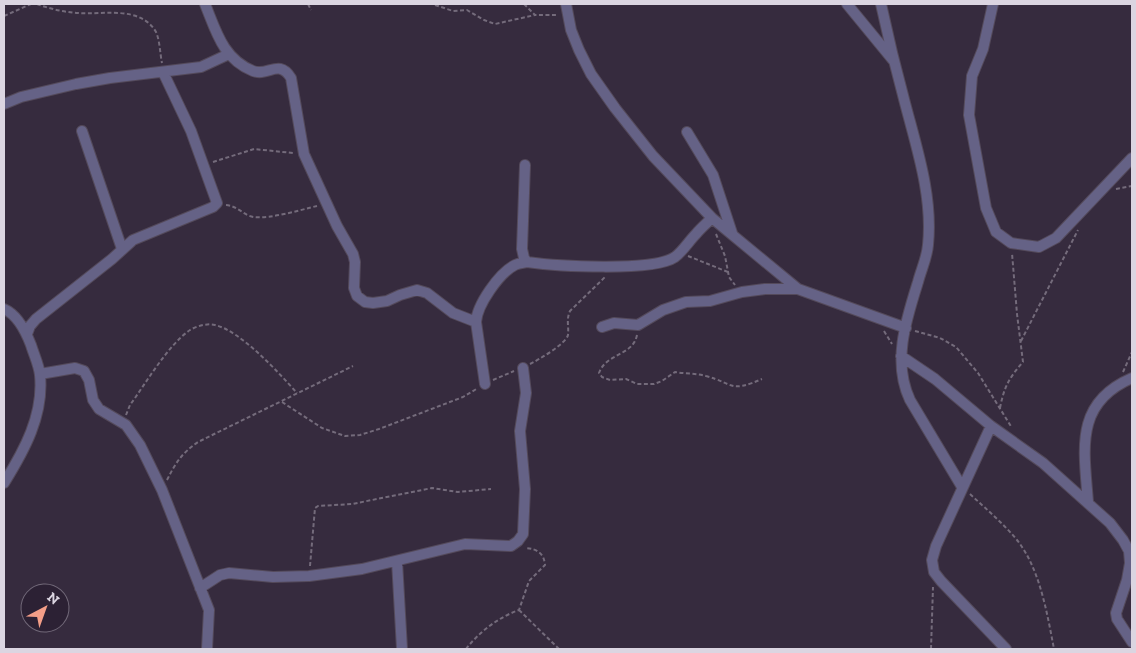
<svg xmlns="http://www.w3.org/2000/svg" width="1136" height="653" font-family="'Zilla Slab',serif">
  <rect width="100%" height="100%" fill="#362b3e"/>
  <g fill="none" stroke-linecap="round" stroke-linejoin="round">
    <defs>
      <path id="street" d="M 205,4 C 216,31 223,59 253,71 C 268,77 279,58 291,78 L 304,154 L 337,226 L 353,254 L 355,262 L 354,288 L 357,296 L 365,302 L 373,303 L 387,301 L 400,295 L 417,290 L 427,293 L 453,313 L 476,322
        M 566,4 L 571,30 L 579,50 L 591,74 L 615,108 L 653,156 L 712,218 L 798,289 L 906,328
        M 847,4 L 893,60
        M 881,4 C 888,37 896,70 905,103 C 917,149 933,197 928,245 C 927,258 921,270 918,282 C 906,320 892,362 910,400 L 962,487
        M 993,4 L 983,49 L 972,76 L 969,115 L 986,208 L 996,232 L 1011,243 L 1039,247 L 1056,238 L 1132,158
        M 4,104 L 21,97 L 76,84 L 110,78 L 201,67 L 229,54
        M 82,131 L 122,249
        M 687,132 L 713,175 L 732,233
        M 525,165 L 522,249 L 524,258 L 527,262 C 555,266 653,272 675,257 C 683,251 689,241 696,234 C 701,228 707,223 712,218
        M 4,309 C 18,315 26,332 31,345 C 34,355 39,365 40,375 C 44,415 24,451 4,483
        M 602,327 L 614,323 L 638,325 L 663,310 L 686,302 L 710,301 L 742,292 L 765,289 L 798,289
        M 27,334 L 30,326 L 36,319 L 112,259 L 133,240 L 213,207 L 217,203 L 191,131 L 163,72
        M 901,356 L 935,379 L 991,426 L 1043,463 L 1110,523 L 1123,540 L 1129,551 L 1130,563 L 1127,580 L 1116,613 L 1117,619 L 1132,642
        M 40,374 L 75,368 L 84,371 L 89,380 L 93,400 L 99,409 L 126,425 L 140,445 L 162,490 L 209,610 L 207,649
        M 485,384 L 476,322 C 477,305 499,273 515,265 C 519,263 523,263 527,262
        M 991,426 L 936,546 L 932,560 L 934,572 L 941,581 L 1006,649
        M 1088,502 C 1084,449 1074,403 1132,378
        M 397,561 L 402,649
        M 200,588 L 220,575 L 229,573 L 273,577 L 309,576 L 362,569 L 465,544 L 511,546 L 518,541 L 523,534 L 525,489 L 520,431 L 526,393 L 523,368"/>
    </defs>
    <use href="#street" stroke="#544a5b" stroke-width="12"/>
    <path stroke="#746b7b" stroke-width="2" stroke-dasharray="4 2.5" stroke-linecap="butt" d="M 37,4 C 50,9 64,12 78,13 C 103,15 140,5 156,32 C 160,41 160,54 162,63
      M 308,4 L 311,10
      M 524,4 L 535,15 L 558,15
      M 435,5 L 453,11 L 467,10 L 484,20 L 495,24 L 535,15
      M 4,16 L 31,4
      M 213,162 L 254,149 L 293,153
      M 1116,189 L 1132,186
      M 226,205 C 238,206 244,216 254,217 C 271,219 300,210 317,206
      M 716,234 L 725,256 L 729,277 L 735,285
      M 688,256 L 728,272
      M 884,331 L 892,344
      M 915,331 L 940,338 L 956,347 L 978,373 L 1012,428
      M 637,335 C 633,356 606,353 599,373 L 602,377 L 610,380 L 626,379 L 637,384 L 654,384 L 662,381 L 675,372 C 685,374 696,373 706,376 C 735,384 729,393 762,379
      M 1021,341 L 1078,230
      M 530,364 C 538,360 566,344 568,335 C 569,326 566,320 570,311 L 605,277
      M 1123,372 L 1132,352
      M 493,380 L 514,371
      M 282,402 L 322,428 L 345,436 L 360,435 L 379,429 L 463,397 L 478,388
      M 1000,408 C 1004,387 1009,378 1023,362 L 1017,314 L 1012,253
      M 126,415 L 130,405 C 146,383 168,345 190,330 C 197,326 207,323 215,325 C 241,331 279,373 297,393
      M 167,480 C 176,462 182,453 198,442 L 353,366
      M 970,494 C 986,509 1003,523 1017,540 C 1040,569 1047,613 1054,649
      M 310,566 L 315,508 L 318,506 L 352,504 L 432,488 L 458,492 L 491,489
      M 519,610 L 559,649
      M 466,649 C 479,632 499,617 519,610 L 529,581 L 545,565 C 544,553 537,549 526,548
      M 931,649 L 933,587"/>
    <use href="#street" stroke="#656286" stroke-width="10"/>
  </g>
  <rect width="1136" height="653" fill="none" stroke="#dbd5e1" stroke-width="10"/>
  <g transform="translate(45 608) rotate(41)"><circle r="24" fill="#2c2134" stroke="#726979"/>
  <path d="M0-4L9 19L0 12L-9 19Z" fill="#f49e88"/>
  <text y="-8" font-size="14" font-weight="bold" text-anchor="middle" fill="#dbd5e1">N</text>
  </g>
</svg>
